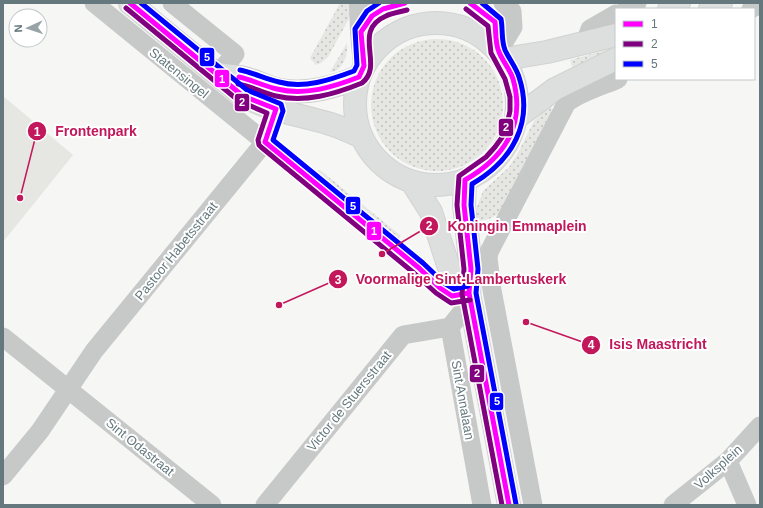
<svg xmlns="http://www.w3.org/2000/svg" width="763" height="508" font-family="Arial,sans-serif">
  <defs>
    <pattern id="grass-dots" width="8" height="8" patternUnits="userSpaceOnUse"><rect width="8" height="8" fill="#e6e7e3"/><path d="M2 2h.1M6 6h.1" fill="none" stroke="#bec0bd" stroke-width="1.8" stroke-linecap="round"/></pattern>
  </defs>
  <rect width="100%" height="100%" fill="#f6f6f5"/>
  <path fill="url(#grass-dots)" d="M 340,3 L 352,3 L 351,15 L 328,57 L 321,63 L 316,65 L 310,58 Z
    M371 105a66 66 0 1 1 132 0a66 66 0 1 1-132 0Z
    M 347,43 C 349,53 342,73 330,72 Z
    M 613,48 L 614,50 L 573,70 L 570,60 Z
    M 552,103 L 551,116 L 500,213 L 489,219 L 476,222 L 477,207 L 483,191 L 509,167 L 518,153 L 534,121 Z
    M 318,170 L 320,170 L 401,236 L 395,243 L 313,176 Z"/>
  <path fill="#e6e7e3" d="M 3,96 L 73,155 L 3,242 Z"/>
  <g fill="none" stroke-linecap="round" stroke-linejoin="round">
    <defs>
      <path id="secondary" d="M 130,3 L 243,96 C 269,110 299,115 327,123 C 339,126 350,132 362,137
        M 669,9 L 679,3
        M 710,9 L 721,3
        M355 104a81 81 0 1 1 162 0a81 81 0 1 1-162 0Z
        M 504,59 L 547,52 L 616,35
        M 218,74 C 228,76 239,76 248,79 C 259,82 269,88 281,90 C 308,95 334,87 359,77
        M 516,118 L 555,89 L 616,59
        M 465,180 L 464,205 L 471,269 L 469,293 L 509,505
        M 412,182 L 431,212 L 451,274 L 469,293"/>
    </defs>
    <use href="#secondary" stroke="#d1d2d2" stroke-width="24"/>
    <path stroke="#c7c9c9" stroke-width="19" d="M 94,3 L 265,142
      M 172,3 L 235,54 L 218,74
      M 626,9 L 637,3
      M 751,9 L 760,4
      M 585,43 L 590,29 L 616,14
      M 498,52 L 513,27 L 512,11 L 503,3
      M 470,302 L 450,327 L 482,505
      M 3,337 L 212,505
      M 728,461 L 747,505
      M 3,476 L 40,431 L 94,351 L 265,142 L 276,109
      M 265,505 L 403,335 L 450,327
      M 533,505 L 492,290 L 488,258 L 489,252 L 566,104 C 575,94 605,85 618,79
      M 673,505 L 728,461 L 760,426"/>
    <path stroke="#c7c9c9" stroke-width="22" d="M 360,3 L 361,32 L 364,66"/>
    <use href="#secondary" stroke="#dddede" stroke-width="22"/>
    <defs>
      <path id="bus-1" d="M 130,3 L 243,96 L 276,109 L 265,142 L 419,268 L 440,288 L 452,296 L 469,293
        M 470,3 L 495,22 C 496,32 495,43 499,52 C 503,62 510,69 513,79 C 526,125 504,158 465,180 L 464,205 L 471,269 L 469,293 L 509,505
        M 239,77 C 252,80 264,86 277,89 C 305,96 333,87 359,77 L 364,66 L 361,32 L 372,16 L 383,9 L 405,3"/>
      <path id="bus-2" d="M 126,8 L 239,101 L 267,113 L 258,140 L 259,145 L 261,147 L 414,273 L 436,293 L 451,303 L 470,300
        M 466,9 L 488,26 L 491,53 L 505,79 L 510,97 L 510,111 L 507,124 L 503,136 L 495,147 L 486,157 L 459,176 L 457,205 L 464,269 L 462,294 L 502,505
        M 238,84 C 251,86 263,93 276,96 C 305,103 335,94 362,83 C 385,65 351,31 386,16 C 392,13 400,12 407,10"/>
      <path id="bus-3" d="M 141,3 L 247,90 L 281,104 L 283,111 L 273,140 L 423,263 L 444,283 L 454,289 L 468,286
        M 482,3 L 501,19 C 503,29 501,40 505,50 C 509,59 516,67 519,77 C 534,123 512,161 472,184 L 471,205 L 478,269 L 476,293 L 516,504
        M 240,70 C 254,73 266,79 279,82 C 304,89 330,80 354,71 L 357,65 L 355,29 L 367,11 L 379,3"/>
    </defs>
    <use href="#bus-1" stroke="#fff" stroke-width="8"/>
    <use href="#bus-2" stroke="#fff" stroke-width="8"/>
    <use href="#bus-3" stroke="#fff" stroke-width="8"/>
    <use href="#bus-1" stroke="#f0f" stroke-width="5"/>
    <use href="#bus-2" stroke="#800080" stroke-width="5"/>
    <use href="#bus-3" stroke="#00f" stroke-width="5"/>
  </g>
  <g text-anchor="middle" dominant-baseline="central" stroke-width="4" stroke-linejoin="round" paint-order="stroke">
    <g font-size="13" fill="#64787d" stroke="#fff">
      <text transform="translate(179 73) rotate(39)">Statensingel</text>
      <text transform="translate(176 251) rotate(-51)">Pastoor Habetsstraat</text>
      <text transform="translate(463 400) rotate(80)">Sint Annalaan</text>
      <text transform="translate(349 401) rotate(-51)">Victor de Stuersstraat</text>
      <text transform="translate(140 447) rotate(39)">Sint Odastraat</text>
      <text transform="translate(718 467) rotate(-42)">Volksplein</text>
    </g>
  </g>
  <path fill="none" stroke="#c2185b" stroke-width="1.5" d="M20 198L37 131M382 254L429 226M279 305L338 279M526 322L591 345"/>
  <g fill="#c2185b" stroke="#fff" stroke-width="1.5">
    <circle cx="20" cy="198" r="4"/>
    <circle cx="382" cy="254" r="4"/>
    <circle cx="279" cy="305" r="4"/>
    <circle cx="526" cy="322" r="4"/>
    <circle cx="37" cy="131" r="10"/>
    <circle cx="429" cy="226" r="10"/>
    <circle cx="338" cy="279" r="10"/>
    <circle cx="591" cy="345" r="10"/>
  </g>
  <g font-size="12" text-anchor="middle" font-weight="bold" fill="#fff">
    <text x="37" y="136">1</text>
    <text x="429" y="230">2</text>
    <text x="338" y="284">3</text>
    <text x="591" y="349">4</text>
  </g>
  <g font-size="14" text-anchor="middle" font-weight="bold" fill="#c2185b" stroke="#fff" stroke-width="4" stroke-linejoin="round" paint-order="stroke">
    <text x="96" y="136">Frontenpark</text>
    <text x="517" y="231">Koningin Emmaplein</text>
    <text x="461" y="284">Voormalige Sint-Lambertuskerk</text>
    <text x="658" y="349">Isis Maastricht</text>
  </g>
  <g stroke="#fff" stroke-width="1.5">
    <rect x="199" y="47" width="16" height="20" rx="4" fill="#00f"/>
    <rect x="214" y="69" width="16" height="19" rx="4" fill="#f0f"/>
    <rect x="234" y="93" width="16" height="19" rx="4" fill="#800080"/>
    <rect x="498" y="118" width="16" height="19" rx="4" fill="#800080"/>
    <rect x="345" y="196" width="16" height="19" rx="4" fill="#00f"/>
    <rect x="366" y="221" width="16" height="20" rx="4" fill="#f0f"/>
    <rect x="469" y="364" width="16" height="19" rx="4" fill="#800080"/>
    <rect x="489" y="392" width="15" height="19" rx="4" fill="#00f"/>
  </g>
  <g font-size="11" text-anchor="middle" font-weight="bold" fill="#fff">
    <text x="207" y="61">5</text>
    <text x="222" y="83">1</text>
    <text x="242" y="106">2</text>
    <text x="506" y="131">2</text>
    <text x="353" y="210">5</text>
    <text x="374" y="235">1</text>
    <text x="477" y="377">2</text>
    <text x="497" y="405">5</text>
  </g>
  <rect width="763" height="508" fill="none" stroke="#64787d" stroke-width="8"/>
  <rect x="615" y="8" width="140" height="72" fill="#ffffff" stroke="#c1c9cb"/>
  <rect x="623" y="21" width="20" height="6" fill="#ff00ff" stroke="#c1c9cb"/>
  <text x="651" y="28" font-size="12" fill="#64787d">1</text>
  <rect x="623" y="41" width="20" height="6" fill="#800080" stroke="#c1c9cb"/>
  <text x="651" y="48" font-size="12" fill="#64787d">2</text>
  <rect x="623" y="61" width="20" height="6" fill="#0000ff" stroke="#c1c9cb"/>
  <text x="651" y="68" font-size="12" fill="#64787d">5</text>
  <g transform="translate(28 28) rotate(267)"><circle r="19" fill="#ffffff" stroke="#c1c9cb"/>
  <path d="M0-3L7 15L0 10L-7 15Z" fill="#97a4a7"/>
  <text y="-6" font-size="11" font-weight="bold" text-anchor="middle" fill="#64787d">N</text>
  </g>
</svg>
